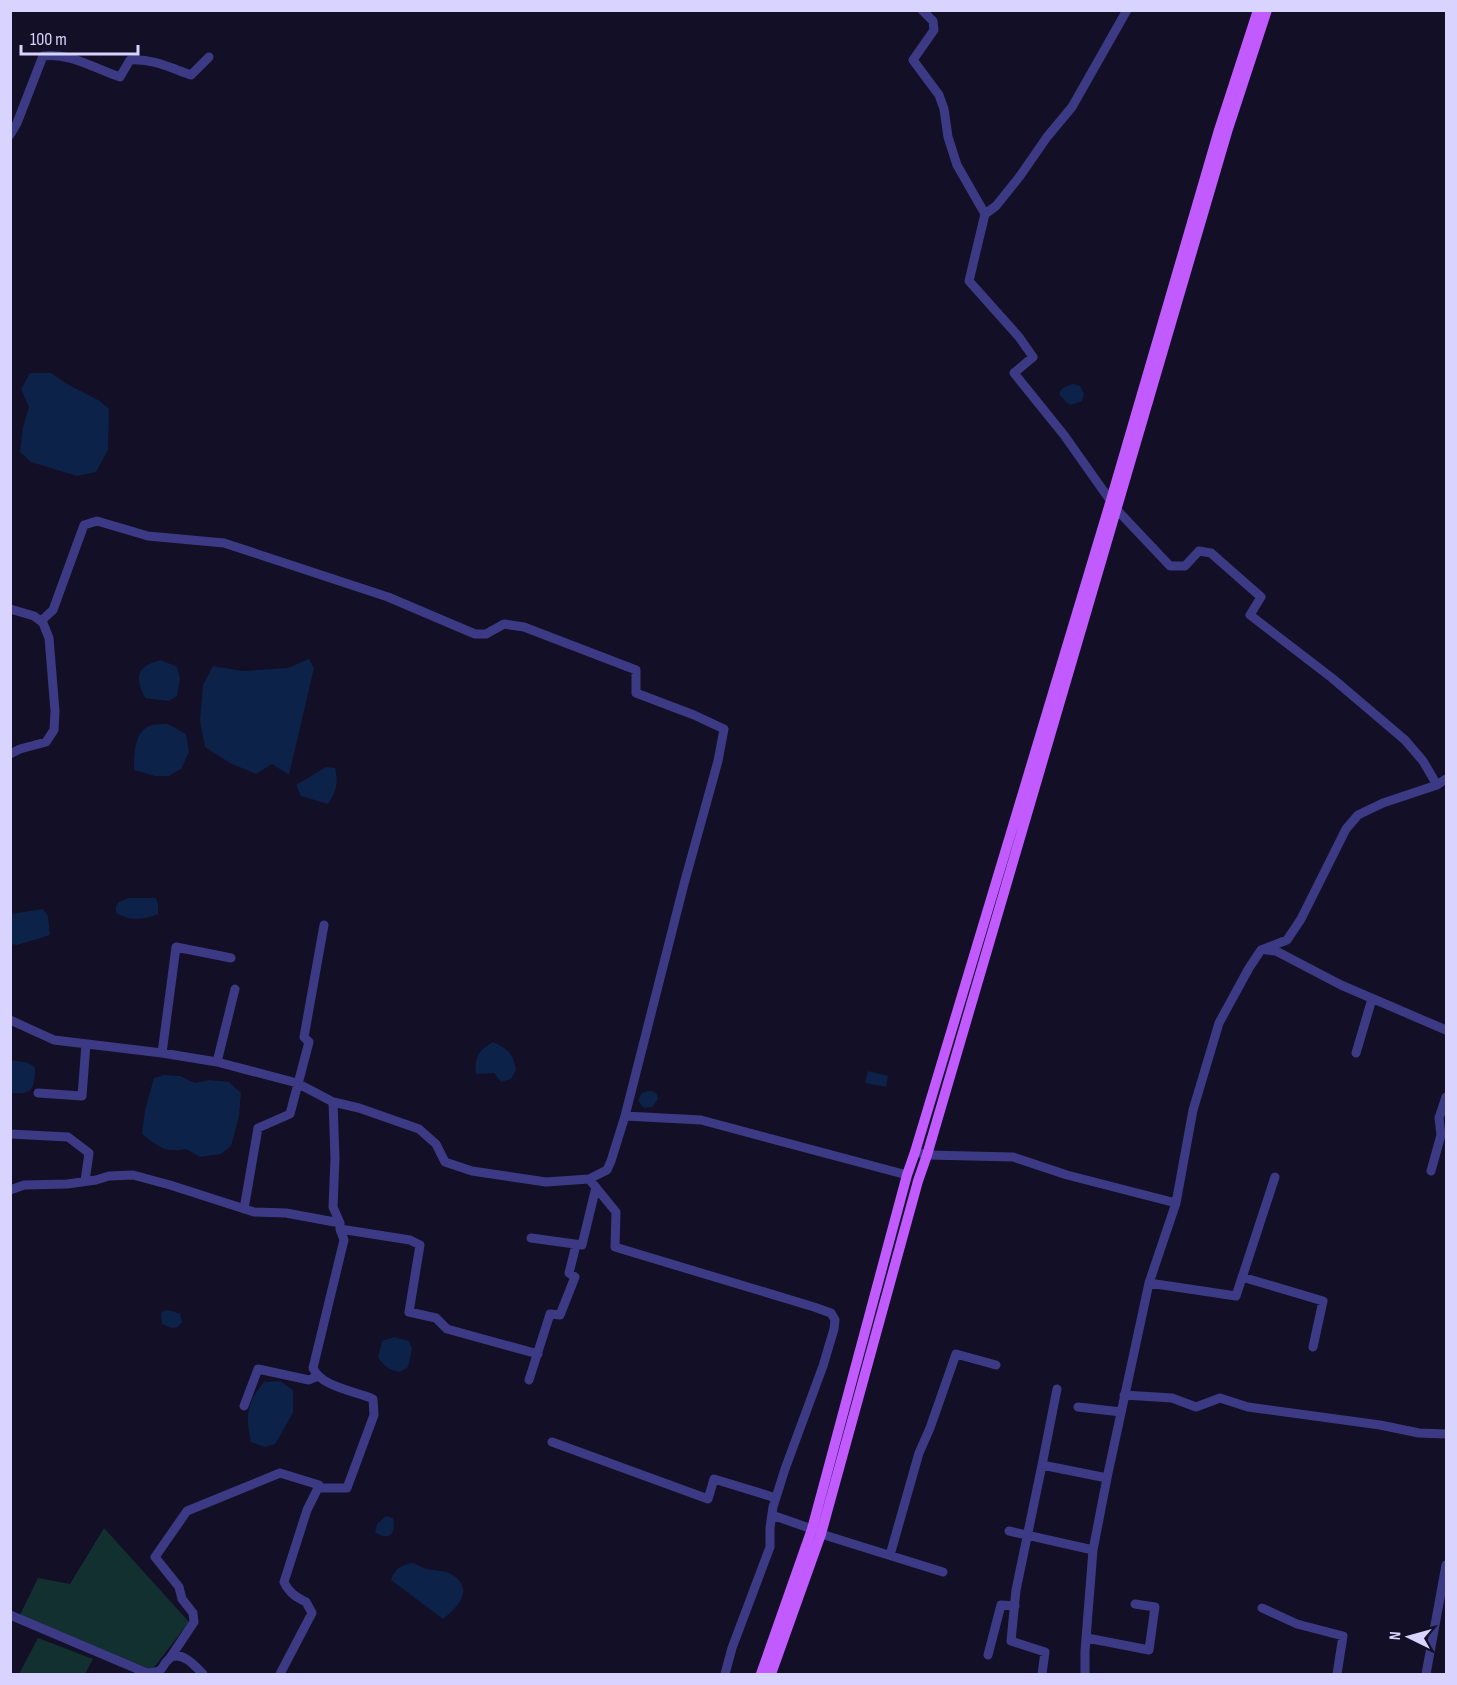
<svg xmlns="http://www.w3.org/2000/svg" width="1457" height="1685" font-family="'Sofia Sans Condensed',sans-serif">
  <rect width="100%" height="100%" fill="#130f26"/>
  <path fill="#12302f" d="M 104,1528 L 189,1622 L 152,1670 L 20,1615 L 38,1578 L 70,1584 Z
    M 38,1638 L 93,1659 L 85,1674 L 19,1674 Z"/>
  <path fill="#0c2248" d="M 30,373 L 51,373 L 67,384 L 100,401 L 109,409 L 108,450 L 96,472 L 77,476 L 31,462 L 20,452 L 23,427 L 29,407 L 21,389 Z
    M 1073,384 L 1080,386 L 1084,394 L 1082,401 L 1071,405 L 1067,403 L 1059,394 C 1062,387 1066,386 1073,384 Z
    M 309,659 L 314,668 L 289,775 L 272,764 L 256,774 L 230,763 L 205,747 L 200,721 L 203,685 L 213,666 L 243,671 L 288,668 Z
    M 161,660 L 177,667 L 180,678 L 177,696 L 168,701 L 145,698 C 134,676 137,666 161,660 Z
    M 168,724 L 186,734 L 189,752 L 181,769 L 169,776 L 155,776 L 134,770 C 134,754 134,729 153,725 C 158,724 164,724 168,724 Z
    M 326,767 L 335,768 C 339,783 336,792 328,804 L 301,796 L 296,785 Z
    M 128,898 L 156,898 L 158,905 L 158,914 C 144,920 129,921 116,913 L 116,906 L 119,902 Z
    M 43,909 L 48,916 L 50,935 L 17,945 L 11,944 L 11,914 Z
    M 493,1042 C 508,1049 513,1053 516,1070 L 511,1079 L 501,1082 L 494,1073 L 476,1074 C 474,1057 479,1050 493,1042 Z
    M 12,1060 L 28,1063 L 35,1067 C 35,1088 33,1095 11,1093 Z
    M 868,1071 L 888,1076 L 886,1087 L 865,1083 Z
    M 164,1075 L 180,1076 L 195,1083 L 209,1080 L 229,1082 L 241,1093 L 239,1116 L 231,1146 L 221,1154 L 200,1157 L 186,1149 C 164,1153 159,1147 142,1134 L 145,1110 L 154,1078 Z
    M 648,1091 L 652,1091 L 657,1094 L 658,1099 L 652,1107 L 644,1108 L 638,1101 L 642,1093 Z
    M 166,1310 L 172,1311 L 180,1314 L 182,1322 L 178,1327 L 172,1328 L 162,1324 L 161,1313 Z
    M 394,1337 L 409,1341 L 412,1349 L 408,1367 L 400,1372 C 389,1370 384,1366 378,1357 L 382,1341 Z
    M 280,1381 L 293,1390 L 293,1413 L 275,1444 L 265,1447 L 251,1442 C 245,1416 247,1402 264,1382 Z
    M 386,1516 L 393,1518 C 397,1533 389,1542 375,1532 L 377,1524 Z
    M 414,1563 C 418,1565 423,1568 427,1569 C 435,1571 444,1570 451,1574 C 475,1588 459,1607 443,1619 L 391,1580 C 395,1568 402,1564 414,1563 Z"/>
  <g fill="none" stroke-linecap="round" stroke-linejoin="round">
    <path stroke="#3d3a85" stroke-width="9" d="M 922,10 L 933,21 L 934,30 L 913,60 L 939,95 L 944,109 L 948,137 L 957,165 L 985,214 L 969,281 L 1019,337 L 1033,357 L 1014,373 L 1064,435 L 1117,510 L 1170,566 L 1185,566 L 1199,551 L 1211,553 L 1261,597 L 1250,615 L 1332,678 L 1405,740 L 1423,761 L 1437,785
      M 10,135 L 17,123 L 43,56 C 70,52 95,69 120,77 L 130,60 C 151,58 171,68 191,75 L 209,57
      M 985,214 L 996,206 L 1020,176 L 1047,137 L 1072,107 L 1127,10
      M 10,609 L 34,616 L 43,623 L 49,638 L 55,711 L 54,730 L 46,742 L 20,749 L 10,754
      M 1266,950 L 1276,951 L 1341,985 L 1446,1030
      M 10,1020 L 54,1040 L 162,1053 L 217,1062 L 297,1083 L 333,1102 L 359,1108 L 419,1129 L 436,1144 L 445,1162 L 472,1171 L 546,1182 L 589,1179 L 607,1170 L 611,1161 L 625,1116 L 684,884 L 718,761 L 724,729 L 694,715 L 636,693 L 636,670 L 524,627 L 504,624 L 486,634 L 475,634 L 388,597 L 224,543 L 148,536 L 97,521 L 84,525 L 53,610 L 41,621
      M 162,1053 L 176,947 L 231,958
      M 1356,1053 L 1372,999
      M 217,1062 L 235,989
      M 38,1093 L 82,1096 L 86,1044
      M 625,1116 L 701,1120 L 907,1175
      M 10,1134 L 68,1137 L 89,1153 L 85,1181
      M 915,1152 L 927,1155 L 1013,1157 L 1067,1175 L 1176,1203
      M 1431,1171 L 1441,1135 L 1439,1118 L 1446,1097
      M 589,1179 L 616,1212 L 615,1247 L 814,1307 L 831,1313 L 835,1320 L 834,1329 L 823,1366 L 785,1469 L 773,1507 L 770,1528 L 770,1547 L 732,1648 L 725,1674
      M 10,1190 L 24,1185 L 67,1184 L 96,1180 L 109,1176 L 133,1175 L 170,1185 L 254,1212 L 286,1213 L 340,1223
      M 244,1209 L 258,1128 L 290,1114 L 309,1042 L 304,1037 L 324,925
      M 340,1229 L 410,1240 L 420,1245 L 409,1312 L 436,1318 L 447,1329 L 538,1354
      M 531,1238 L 582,1245 L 596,1187
      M 1242,1277 L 1323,1301 L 1313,1347
      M 1149,1283 L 1236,1296 L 1275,1177
      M 529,1380 L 550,1314 L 560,1315 L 575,1277 L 569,1273 L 576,1245
      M 1057,1389 L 1042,1465 L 1107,1478
      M 1124,1395 L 1172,1398 L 1196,1407 L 1220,1398 L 1248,1407 L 1380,1425 L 1419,1433 L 1446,1434
      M 244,1406 L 258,1369 L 309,1380 L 318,1376
      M 1078,1407 L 1121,1412
      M 552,1442 L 708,1499 L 714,1479 L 776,1498
      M 772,1515 L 812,1529 L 821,1534 L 943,1572
      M 1009,1531 L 1093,1550
      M 890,1555 L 919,1453 L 930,1428 L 956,1354 L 996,1365
      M 1262,1608 L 1297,1624 L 1343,1636 L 1337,1674
      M 10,1615 L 147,1673 C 167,1672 159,1667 170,1658 C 182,1650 196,1667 203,1674
      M 1087,1638 L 1149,1650 L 1155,1607 L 1135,1604
      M 988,1655 L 1001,1605 L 1015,1606
      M 170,1658 L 194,1622 L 193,1613 L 182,1599 L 179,1587 L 155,1557 L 187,1511 L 280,1473 L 319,1485
      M 280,1674 L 312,1613 L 306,1602 C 296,1597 289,1593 284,1582 L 307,1510 L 318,1488 L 347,1488 L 374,1415 L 373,1399 C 355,1391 321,1387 313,1368 L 344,1240 L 340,1229 L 340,1223 L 333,1207 L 335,1158 L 333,1102
      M 1042,1674 L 1045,1652 L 1011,1641 L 1016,1590 L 1042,1465
      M 1085,1674 L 1085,1651 L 1093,1550 L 1107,1478 L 1149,1283 L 1176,1203 L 1193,1110 L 1219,1023 L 1249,968 L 1261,950 L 1287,940 L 1301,919 L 1346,829 L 1358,815 L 1383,803 L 1437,785 L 1446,779
      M 1426,1674 L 1446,1565"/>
    <path stroke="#c25bff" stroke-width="10" d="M 761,1674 L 812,1529 L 907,1175 L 915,1152 L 1111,500 L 1219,130 L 1258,10
      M 771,1674 L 821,1534 L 918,1181 L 927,1155 L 1227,132 L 1267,10"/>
  </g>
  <rect width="1457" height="1685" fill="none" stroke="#d9d4ff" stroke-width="24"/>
  <g transform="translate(1409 1637) rotate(275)" stroke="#130f26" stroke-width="4.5" paint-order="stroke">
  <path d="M0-4.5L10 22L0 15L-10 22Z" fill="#d9d4ff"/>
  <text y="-9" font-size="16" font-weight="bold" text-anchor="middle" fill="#d9d4ff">N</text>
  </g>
  <path d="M21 45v9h117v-9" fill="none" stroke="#d9d4ff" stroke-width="3"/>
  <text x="30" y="45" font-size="18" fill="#d9d4ff" stroke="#130f26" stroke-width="4.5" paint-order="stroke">100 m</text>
</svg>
